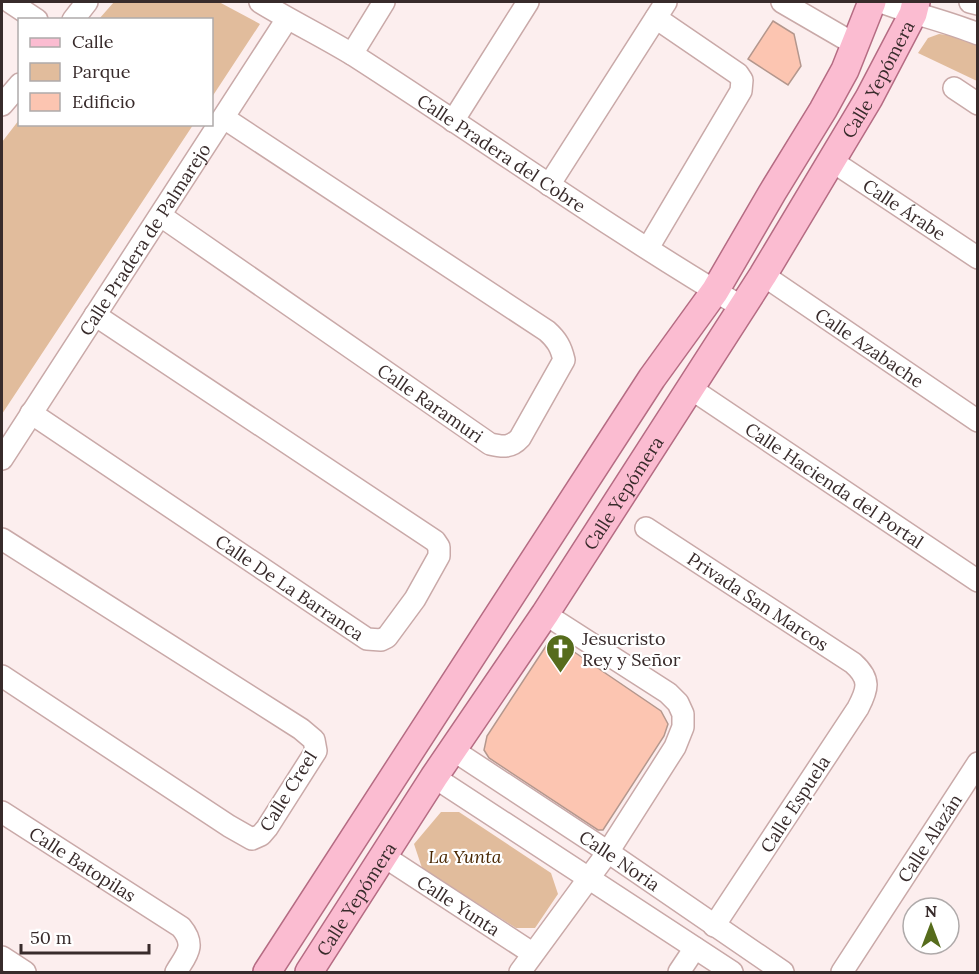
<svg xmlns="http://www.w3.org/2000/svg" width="979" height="974" font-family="Lora,serif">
  <rect width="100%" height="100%" fill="#fceeee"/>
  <path fill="#e1bc9c" d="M 114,2 L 219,2 L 260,24 L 212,97 L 212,20 L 99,19 Z
    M 939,34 L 956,36 L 977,45 L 977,81 L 918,53 L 928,38 Z
    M 19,120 L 20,124 L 193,125 L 2,414 L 2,142 Z
    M 441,812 L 459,812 L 551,873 L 558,894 L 535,928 L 516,928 L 422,868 L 414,844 Z"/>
  <path fill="#fcc5b1" stroke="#b4978d" stroke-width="1.5" d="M 773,21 L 794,34 L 801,66 L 788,85 L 748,59 Z
    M 558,641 L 661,711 L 668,724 L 664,736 L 603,830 L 598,830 L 489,758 L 484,750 L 487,736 L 548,643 Z"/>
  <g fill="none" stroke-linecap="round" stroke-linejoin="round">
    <defs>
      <g id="minor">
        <path d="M 10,2 L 37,20"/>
        <path id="s1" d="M 260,2 C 291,21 324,37 355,56 C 484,139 610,229 742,307"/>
        <path d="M 782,2 L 856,45"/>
        <path d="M 881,2 C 913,14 946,21 978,34"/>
        <path d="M 970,2 L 978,4"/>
        <path d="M 73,20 L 87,2"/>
        <path d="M 352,54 L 384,2"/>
        <path d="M 954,88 L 978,104"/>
        <path d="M 2,105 L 20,84"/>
        <path d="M 453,121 L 528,2"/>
        <path id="s2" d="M 832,161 L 978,258"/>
        <path d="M 549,185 L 666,2"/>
        <path id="s3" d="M 161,216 L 490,444 C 503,447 511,448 520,438 L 564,360 C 561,347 557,340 547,331 L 224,118"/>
        <path d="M 648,248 L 741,91 L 742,80 L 738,74 L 656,18"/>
        <path id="s4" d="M 763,275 L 978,421"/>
        <path id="s5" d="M 690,388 L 978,581"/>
        <path id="s6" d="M 31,413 L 367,639 L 381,640 L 387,637 L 415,599 L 439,556 L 439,547 L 435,541 L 95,315"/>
        <path id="s7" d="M 2,459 L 287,19"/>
        <path id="s8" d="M 646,528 L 853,663 C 871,679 868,689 858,708 L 714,926"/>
        <path d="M 2,539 L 301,729 L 314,740 L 316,751 L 267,828 L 261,835 L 252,839 L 229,826 L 2,676"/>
        <path id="s9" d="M 453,750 L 608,852 L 783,972"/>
        <path d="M 434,777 L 732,972"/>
        <path id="s10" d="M 2,812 L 181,927 C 197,946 186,955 176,972"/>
        <path id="s11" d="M 385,857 L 532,953"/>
        <path d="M 2,957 L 25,972"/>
        <path d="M 520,972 L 608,852 L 675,747 L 683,727 L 683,714 L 678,703 L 668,693 L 545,614"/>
        <path d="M 679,972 L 695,948"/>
        <path id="s12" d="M 842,972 L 978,763"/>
      </g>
      <g id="major">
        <path d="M 267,972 L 652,378 L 715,291 L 772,193 L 823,110 L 845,70 L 872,2"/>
        <path id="s13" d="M 309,972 L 434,777 L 545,614 L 763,275 L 869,98 L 913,14 L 916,2"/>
      </g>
    </defs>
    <use href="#minor" stroke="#c9a9a8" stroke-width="24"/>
    <use href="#major" stroke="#b56c83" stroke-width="30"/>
    <use href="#minor" stroke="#fff" stroke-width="21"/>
    <use href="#major" stroke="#fbbcd1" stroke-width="27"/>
  </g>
  <defs>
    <symbol id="church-pin" viewBox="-11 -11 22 30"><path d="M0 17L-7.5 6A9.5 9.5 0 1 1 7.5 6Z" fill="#566c1c" stroke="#fff"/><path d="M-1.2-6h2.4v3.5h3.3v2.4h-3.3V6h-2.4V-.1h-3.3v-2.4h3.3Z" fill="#fff"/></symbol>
  </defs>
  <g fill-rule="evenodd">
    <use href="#church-pin" x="544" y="632" width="33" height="45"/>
  </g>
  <g text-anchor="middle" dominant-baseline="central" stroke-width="4.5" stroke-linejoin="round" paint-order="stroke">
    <g font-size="18" fill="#382b2b" stroke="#fff">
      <text stroke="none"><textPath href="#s13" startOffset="1059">Calle Yepómera</textPath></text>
      <text stroke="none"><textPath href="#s1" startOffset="285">Calle Pradera del Cobre</textPath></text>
      <text stroke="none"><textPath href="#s2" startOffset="87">Calle Árabe</textPath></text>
      <text stroke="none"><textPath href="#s7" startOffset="262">Calle Pradera de Palmarejo</textPath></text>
      <text stroke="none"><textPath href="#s4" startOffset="129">Calle Azabache</textPath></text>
      <text stroke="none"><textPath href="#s3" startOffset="328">Calle Raramuri</textPath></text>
      <text stroke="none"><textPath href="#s5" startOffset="174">Calle Hacienda del Portal</textPath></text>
      <text stroke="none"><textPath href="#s13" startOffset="573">Calle Yepómera</textPath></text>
      <text stroke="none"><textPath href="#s6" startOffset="312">Calle De La Barranca</textPath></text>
      <text stroke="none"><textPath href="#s8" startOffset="134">Privada San Marcos</textPath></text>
      <text transform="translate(288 791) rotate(-58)">Calle Creel</text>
      <text transform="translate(795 804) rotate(-57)">Calle Espuela</text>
      <text stroke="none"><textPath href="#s12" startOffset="160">Calle Alazán</textPath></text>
      <text stroke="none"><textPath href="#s9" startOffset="200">Calle Noria</textPath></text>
      <text stroke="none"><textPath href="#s10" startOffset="96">Calle Batopilas</textPath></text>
      <text stroke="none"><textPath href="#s13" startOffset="87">Calle Yepómera</textPath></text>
      <text stroke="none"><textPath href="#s11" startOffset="88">Calle Yunta</textPath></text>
    </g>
    <g font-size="18" fill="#382b2b" stroke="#fff" text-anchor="start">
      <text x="582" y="638">Jesucristo<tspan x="582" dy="21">Rey y Señor</tspan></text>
    </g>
    <g font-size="18" font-style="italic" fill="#492702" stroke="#fff">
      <text x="465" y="856">La Yunta</text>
    </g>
  </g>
  <rect width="979" height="974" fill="none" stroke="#382b2b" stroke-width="6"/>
  <rect x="18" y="18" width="195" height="108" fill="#ffffff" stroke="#afaaaa" stroke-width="1.5"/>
  <rect x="30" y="38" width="30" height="9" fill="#fbbcd1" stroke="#afaaaa" stroke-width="1.5"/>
  <text x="72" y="48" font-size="18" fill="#382b2b">Calle</text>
  <rect x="30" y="63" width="30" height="18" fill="#e1bc9c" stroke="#afaaaa" stroke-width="1.5"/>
  <text x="72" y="78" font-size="18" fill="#382b2b">Parque</text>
  <rect x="30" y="93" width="30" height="18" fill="#fcc5b1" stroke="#afaaaa" stroke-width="1.5"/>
  <text x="72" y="108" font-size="18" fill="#382b2b">Edificio</text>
  <g transform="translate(931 926)"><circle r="28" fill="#ffffff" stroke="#afaaaa" stroke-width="1.5"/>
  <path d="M0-4.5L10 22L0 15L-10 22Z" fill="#566c1c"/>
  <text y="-9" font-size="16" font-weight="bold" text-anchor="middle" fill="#382b2b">N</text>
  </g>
  <path d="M21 944v9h128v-9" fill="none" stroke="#382b2b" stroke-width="3"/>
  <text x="30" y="944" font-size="18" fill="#382b2b" stroke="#ffffff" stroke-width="4.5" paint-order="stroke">50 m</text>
</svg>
